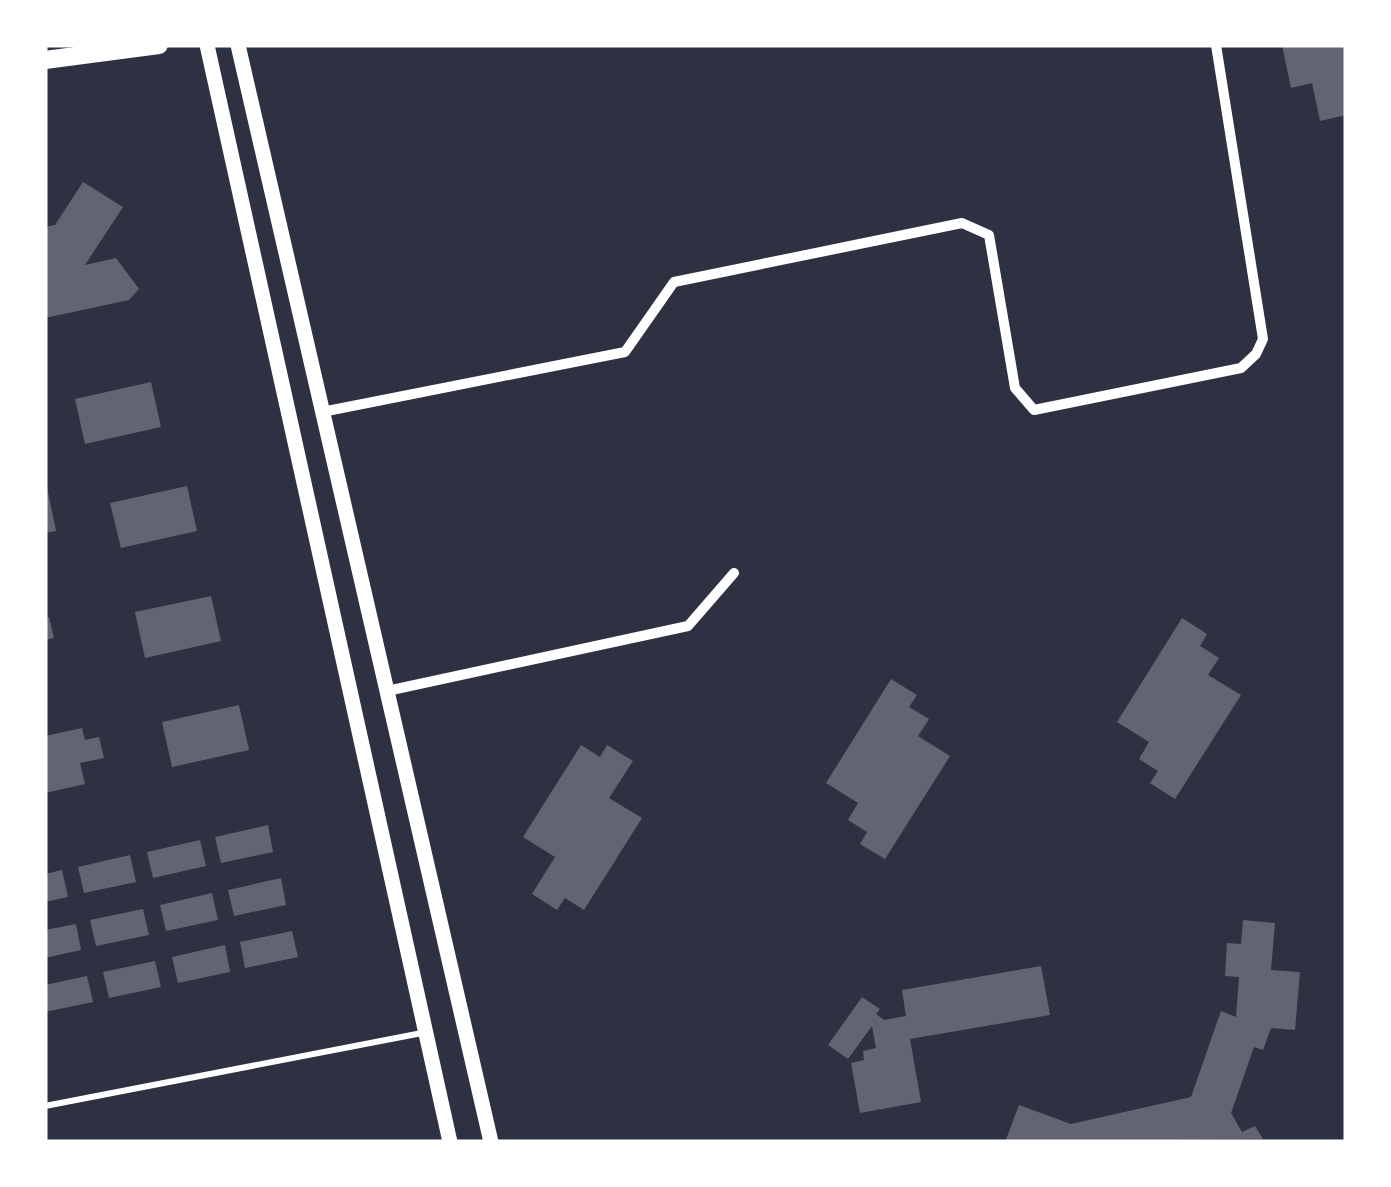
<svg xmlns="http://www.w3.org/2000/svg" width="1391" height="1187" font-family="Rubik,sans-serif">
  <rect width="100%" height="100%" fill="#2d3142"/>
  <path fill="#626471" d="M 1282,45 L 1346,45 L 1346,115 L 1320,121 L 1312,83 L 1291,88 Z
    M 83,182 L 123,207 L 85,265 L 116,258 L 139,289 L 129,300 L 45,318 L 45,227 L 55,225 Z
    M 151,382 L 161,427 L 85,444 L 75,399 Z
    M 187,486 L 197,531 L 121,548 L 110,503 Z
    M 47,487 L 56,531 L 45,533 L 45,488 Z
    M 211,596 L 221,641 L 145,658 L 135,612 Z
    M 49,617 L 54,638 L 45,640 L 45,618 Z
    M 1182,618 L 1207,634 L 1200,646 L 1219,658 L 1208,675 L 1241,695 L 1175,799 L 1150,783 L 1158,771 L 1139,759 L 1149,742 L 1117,722 Z
    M 891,679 L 917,695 L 909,707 L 929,719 L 918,736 L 950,756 L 885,859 L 860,844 L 867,832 L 848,820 L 858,803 L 826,783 Z
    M 239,705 L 249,750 L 172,767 L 162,722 Z
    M 82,728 L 85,740 L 99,737 L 104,758 L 80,763 L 85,784 L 45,793 L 45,736 Z
    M 581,745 L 600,757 L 607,745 L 633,761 L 609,798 L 642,818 L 584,910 L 565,898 L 557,910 L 532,894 L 555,857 L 523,837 Z
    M 268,825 L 273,852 L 221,863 L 215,837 Z
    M 200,840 L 206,866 L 153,878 L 147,852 Z
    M 130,855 L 136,882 L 84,893 L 78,867 Z
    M 62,870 L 68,897 L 45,902 L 45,874 Z
    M 281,878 L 286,905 L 234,916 L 228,890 Z
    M 212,893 L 218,920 L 166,931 L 160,905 Z
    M 143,909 L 149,935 L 96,946 L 90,920 Z
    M 1243,920 L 1275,923 L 1271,970 L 1300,972 L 1295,1030 L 1271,1028 L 1263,1050 L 1254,1047 L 1231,1113 L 1242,1132 L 1255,1126 L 1263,1139 L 1005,1142 L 1019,1105 L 1071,1124 L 1191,1097 L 1221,1011 L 1236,1017 L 1239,977 L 1225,976 L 1227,943 L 1241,944 Z
    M 76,924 L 81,950 L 45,958 L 45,930 Z
    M 292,931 L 298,957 L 245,968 L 240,942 Z
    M 225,945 L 230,972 L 178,983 L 172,957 Z
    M 155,961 L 161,987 L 109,998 L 103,972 Z
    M 1041,966 L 1050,1015 L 910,1039 L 921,1102 L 860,1113 L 851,1063 L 864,1060 L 863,1051 L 876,1048 L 872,1026 L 848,1059 L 828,1045 L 862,997 L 880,1009 L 876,1014 L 884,1020 L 906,1016 L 902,990 Z
    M 87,976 L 93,1002 L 45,1012 L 45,985 Z"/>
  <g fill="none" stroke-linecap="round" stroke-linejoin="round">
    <path stroke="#fff" stroke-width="6" d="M 45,1106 L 422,1033"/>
    <path stroke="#fff" stroke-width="10" d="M 322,412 L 625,352 L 674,282 L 962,223 L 989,235 L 1015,388 L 1034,410 L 1241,368 L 1256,354 L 1263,339 L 1216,45
      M 387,691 L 688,626 L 734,573"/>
    <path stroke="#fff" stroke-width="15" d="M 207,45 L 450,1142
      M 238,45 L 491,1142"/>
    <path stroke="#fff" stroke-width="18" d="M 45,60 L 159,45"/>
  </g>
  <rect width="1391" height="1187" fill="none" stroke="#ffffff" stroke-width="95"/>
</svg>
